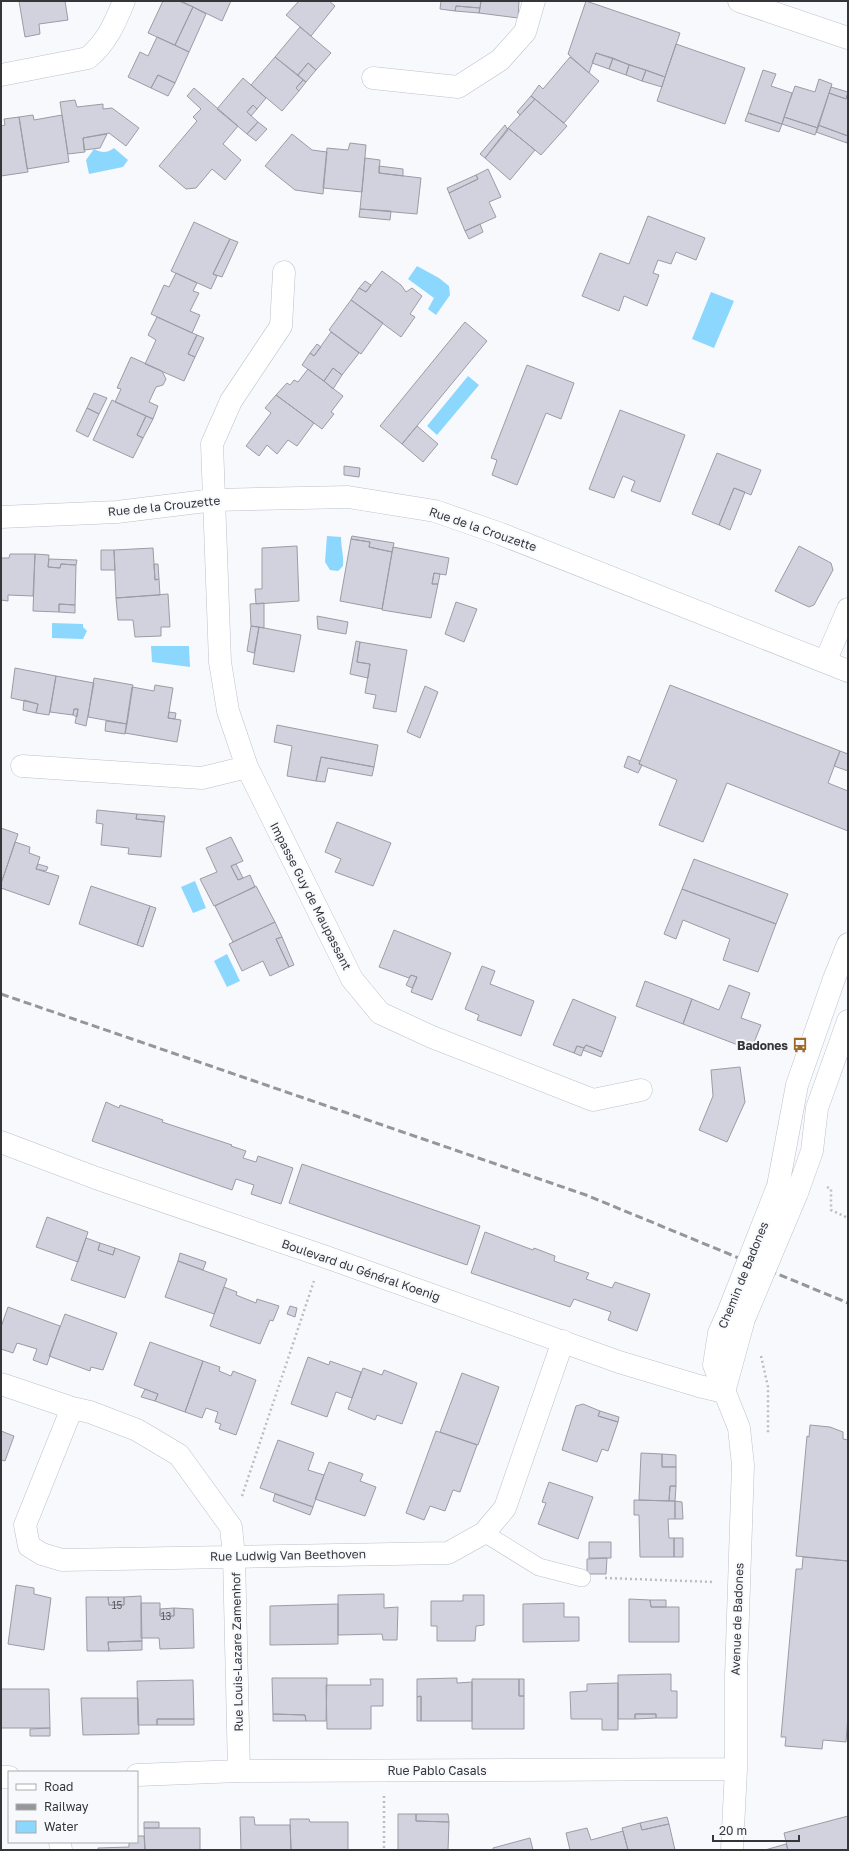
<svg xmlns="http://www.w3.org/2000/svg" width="849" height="1851" font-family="'Golos Text',sans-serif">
  <rect width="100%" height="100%" fill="#f7f9fd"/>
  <path fill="#8cd7fe" d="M 114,148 L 128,160 L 123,167 L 89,174 L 86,160 L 94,149 C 102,153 107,153 114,148 Z
    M 417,266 L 439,278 L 449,286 L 450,295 L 436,315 L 428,309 L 434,298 L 408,279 Z
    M 711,292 L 734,301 L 714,348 L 692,339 Z
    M 468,376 L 479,385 L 437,435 L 427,426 Z
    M 327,536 L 341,537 C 341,548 344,556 343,566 L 338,571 L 330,570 L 325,562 Z
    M 52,623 L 83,624 L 83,627 L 87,631 L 83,639 L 52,638 Z
    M 151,646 L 189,646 L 190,667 L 152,662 Z
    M 195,881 L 206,908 L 193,913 L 181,887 Z
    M 227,954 L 240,981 L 227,987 L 214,961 Z"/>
  <path fill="#d1d2dd" stroke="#9b9ca6" d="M 19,1 L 65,1 L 68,20 L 39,24 L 40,34 L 25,37 Z
    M 163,1 L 179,1 L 193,7 L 175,45 L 148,33 Z
    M 181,1 L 231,1 L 222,21 Z
    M 299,1 L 329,1 L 335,6 L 311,36 L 286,15 Z
    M 441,1 L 481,1 L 480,8 L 456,6 L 455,11 L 440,9 Z
    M 481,1 L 519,1 L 518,18 L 479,13 Z
    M 586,1 L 680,33 L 665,77 L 596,53 L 589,73 L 568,54 Z
    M 456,6 L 480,8 L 479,13 L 455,11 Z
    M 193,7 L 206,14 L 189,52 L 175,45 Z
    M 300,27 L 331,53 L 316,70 L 308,63 L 298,75 L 275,57 Z
    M 157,37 L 189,52 L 175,83 L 158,75 L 151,88 L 128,77 L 140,52 L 148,56 Z
    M 676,44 L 745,68 L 725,124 L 657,101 Z
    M 596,53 L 613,58 L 609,69 L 592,63 Z
    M 275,57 L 303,80 L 296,88 L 299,91 L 282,111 L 251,85 Z
    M 570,57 L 599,81 L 564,123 L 531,96 L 539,85 L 543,89 Z
    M 613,58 L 629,65 L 626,75 L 609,69 Z
    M 308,63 L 316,70 L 306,82 L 298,75 Z
    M 629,65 L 646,70 L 642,81 L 626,75 Z
    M 646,70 L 665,77 L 662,87 L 642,81 Z
    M 763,70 L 776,74 L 771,86 L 792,93 L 782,124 L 748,113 Z
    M 158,75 L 175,83 L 168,96 L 151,88 Z
    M 243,78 L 266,98 L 257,109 L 253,105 L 247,112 L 258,122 L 247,134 L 217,109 Z
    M 819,79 L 832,84 L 818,128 L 784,117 L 795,86 L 815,92 Z
    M 303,80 L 306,82 L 299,91 L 296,88 Z
    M 831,87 L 848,92 L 846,99 L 829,93 Z
    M 194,88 L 238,126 L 223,144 L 241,160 L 225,180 L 212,169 L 196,188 L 186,189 L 159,166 L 197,121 L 193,117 L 201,109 L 187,96 Z
    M 829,93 L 846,99 L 848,93 L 848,136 L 818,125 Z
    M 531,96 L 535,99 L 520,115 L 517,112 Z
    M 535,99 L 567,126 L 541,155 L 508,128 Z
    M 75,100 L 77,107 L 103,104 L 103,109 L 112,108 L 139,128 L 126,146 L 109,133 L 83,138 L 85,152 L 68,154 L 60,102 Z
    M 253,105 L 257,109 L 251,116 L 247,112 Z
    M 748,113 L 782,124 L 779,132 L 745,121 Z
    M 33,115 L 34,120 L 62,115 L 69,162 L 27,169 L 19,117 Z
    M 19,117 L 28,172 L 1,176 L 1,126 L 5,125 L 4,119 Z
    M 784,117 L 818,128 L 815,135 L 782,124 Z
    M 258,122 L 267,129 L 256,141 L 247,134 Z
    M 505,125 L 508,130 L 485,158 L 480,154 Z
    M 818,125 L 848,136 L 847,143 L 816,132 Z
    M 508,128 L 535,150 L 510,180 L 485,158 Z
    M 107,134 L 100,148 L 84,150 L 83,138 Z
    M 292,134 L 312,150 L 327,152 L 323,194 L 295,190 L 265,166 Z
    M 350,143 L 366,145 L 362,192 L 323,188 L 327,148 L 348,150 Z
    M 365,158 L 380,160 L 379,173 L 421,178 L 417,214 L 360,209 Z
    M 379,166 L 403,169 L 403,176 L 379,173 Z
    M 488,169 L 501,197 L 489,202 L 496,217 L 465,231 L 449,193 L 478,179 L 476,175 Z
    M 476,175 L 478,179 L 449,193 L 447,188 Z
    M 360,209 L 391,211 L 390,220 L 359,217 Z
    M 648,216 L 705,238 L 696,260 L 676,252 L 671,264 L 658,260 L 653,273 L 659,275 L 647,306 L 624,296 L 619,311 L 582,296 L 600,253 L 629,264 Z
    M 194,222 L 230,239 L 213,274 L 217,276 L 211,289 L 171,271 Z
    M 480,224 L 483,232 L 469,239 L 465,231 Z
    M 230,239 L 238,242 L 222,277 L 213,274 Z
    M 382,271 L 401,285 L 406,292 L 412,288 L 422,296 L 410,314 L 415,317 L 401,337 L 351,300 L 359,288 L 366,292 Z
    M 176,273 L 197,283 L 193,291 L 199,293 L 190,311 L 200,315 L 192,333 L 151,314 L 164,285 L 169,287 Z
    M 365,281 L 371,285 L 366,292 L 359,288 Z
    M 351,300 L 383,323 L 361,354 L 329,330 Z
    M 157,317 L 197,335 L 188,354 L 195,357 L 184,381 L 145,364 L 156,340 L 148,335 Z
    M 465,322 L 487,341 L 402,444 L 380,426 Z
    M 331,332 L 359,353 L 342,375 L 333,368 L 324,381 L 302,365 L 310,353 L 314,356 Z
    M 197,335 L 204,338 L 195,357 L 188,354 Z
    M 317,344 L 321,347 L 314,356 L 310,353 Z
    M 131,357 L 162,371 L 166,379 L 163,385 L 156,387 L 149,402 L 158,406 L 153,419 L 115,402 L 121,389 L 117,388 Z
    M 527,365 L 574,383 L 561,419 L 546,413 L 517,485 L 492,475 L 497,460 L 491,458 Z
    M 333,368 L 342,375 L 333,389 L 324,381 Z
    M 308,369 L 343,396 L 331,412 L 334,414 L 322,429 L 276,395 L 287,383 L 290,385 L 294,380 L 298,382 Z
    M 94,393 L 107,398 L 99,414 L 87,408 Z
    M 276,395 L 314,423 L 297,446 L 288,440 L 277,454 L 267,445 L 259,456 L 246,446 L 271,413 L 265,408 Z
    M 112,400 L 146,416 L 137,435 L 143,438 L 133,458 L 93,440 Z
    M 87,408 L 99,414 L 88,437 L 76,431 Z
    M 620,410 L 685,435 L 660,502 L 631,491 L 635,481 L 623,476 L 614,498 L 589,489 Z
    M 146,416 L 153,419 L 143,438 L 137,435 Z
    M 417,426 L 438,444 L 423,462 L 402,444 Z
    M 717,453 L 761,470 L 751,495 L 734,488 L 719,525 L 692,514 Z
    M 344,466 L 360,468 L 359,477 L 344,475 Z
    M 734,488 L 745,492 L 730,530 L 719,525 Z
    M 352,536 L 394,543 L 392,552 L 369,547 L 370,542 L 351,539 Z
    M 351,539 L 370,542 L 369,547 L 392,552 L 382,609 L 340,601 Z
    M 297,546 L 299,601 L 256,604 L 255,589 L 262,589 L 262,548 Z
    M 799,546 L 831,563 L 833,570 L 814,605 L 809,607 L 775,591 Z
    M 393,547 L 449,558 L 446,575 L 434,573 L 432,584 L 438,584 L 431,618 L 382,610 Z
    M 153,548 L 155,580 L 159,579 L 160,595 L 116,598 L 114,550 Z
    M 101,550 L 114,550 L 115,570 L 101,570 Z
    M 10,554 L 35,554 L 33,596 L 8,595 L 8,601 L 1,600 L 1,558 L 9,558 Z
    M 35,554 L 49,555 L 48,567 L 60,568 L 61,564 L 76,565 L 75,605 L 59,604 L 59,612 L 33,611 Z
    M 49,559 L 77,560 L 76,565 L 61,564 L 60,568 L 48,567 Z
    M 154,564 L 158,564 L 159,579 L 155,580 Z
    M 434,573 L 440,574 L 438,584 L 432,584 Z
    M 168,594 L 170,627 L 161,627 L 161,636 L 135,637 L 133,620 L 118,620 L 116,598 Z
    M 456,602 L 477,609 L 464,642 L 445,634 Z
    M 264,603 L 264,628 L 251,626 L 250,604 Z
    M 59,604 L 75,605 L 75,613 L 59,612 Z
    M 317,616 L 348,622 L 346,634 L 318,629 Z
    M 251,626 L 259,627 L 254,653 L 247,651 Z
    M 259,627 L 301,635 L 294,672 L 253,664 Z
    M 356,641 L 360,642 L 357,662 L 370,664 L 368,678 L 350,674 Z
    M 360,642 L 407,650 L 396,712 L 373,708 L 376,695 L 365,693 L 370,664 L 357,662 Z
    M 15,668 L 56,676 L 49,715 L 36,713 L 38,704 L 11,698 Z
    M 56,676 L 94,683 L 86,726 L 75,723 L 78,709 L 74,709 L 73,715 L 50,712 Z
    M 94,678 L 133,685 L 127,724 L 88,717 Z
    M 155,685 L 173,688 L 168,718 L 181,720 L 177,742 L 125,733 L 132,687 L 154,691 Z
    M 670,685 L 840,751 L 828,783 L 848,791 L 848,831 L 727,783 L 703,842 L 659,825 L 677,780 L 639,764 Z
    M 425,686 L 438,692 L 420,738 L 407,732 Z
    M 24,700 L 38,704 L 36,713 L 23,710 Z
    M 74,709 L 78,709 L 77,717 L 73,715 Z
    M 169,712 L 176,713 L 175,719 L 168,718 Z
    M 106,721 L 127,724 L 125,734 L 105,731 Z
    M 277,725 L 378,745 L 374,767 L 321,757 L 316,781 L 287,776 L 292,746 L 274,742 Z
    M 840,751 L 848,754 L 848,771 L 834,766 Z
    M 628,756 L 640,761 L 639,764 L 642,765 L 638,773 L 624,767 Z
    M 321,757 L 374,767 L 372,776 L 328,768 L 325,782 L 316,781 Z
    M 97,810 L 137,814 L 136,819 L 164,822 L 161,857 L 128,854 L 129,848 L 101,845 L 103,824 L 96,823 Z
    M 137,814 L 165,816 L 164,822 L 136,819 Z
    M 337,822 L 391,843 L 373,886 L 335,872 L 341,859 L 325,852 Z
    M 1,828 L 18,834 L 3,878 L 1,877 Z
    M 231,837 L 243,861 L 231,866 L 238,880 L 250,875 L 255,887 L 214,906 L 200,879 L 217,872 L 206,848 Z
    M 15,842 L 30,847 L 29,853 L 40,857 L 36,869 L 59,876 L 49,905 L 1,888 L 1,884 Z
    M 694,859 L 788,894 L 776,924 L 682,889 Z
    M 38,864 L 48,867 L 46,871 L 36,869 Z
    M 236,864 L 243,878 L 238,880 L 231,866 Z
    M 91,886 L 150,906 L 137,945 L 79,924 Z
    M 256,886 L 275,922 L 233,942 L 215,906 Z
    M 682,889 L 776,924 L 758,972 L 723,960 L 730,939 L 683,920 L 676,939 L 664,934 Z
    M 150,906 L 156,908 L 143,947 L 137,945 Z
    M 275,922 L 282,937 L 276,939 L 289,967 L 270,976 L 263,961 L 242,971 L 229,944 Z
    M 394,930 L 451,953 L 432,1000 L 411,992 L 417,977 L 411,975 L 409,978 L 379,967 Z
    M 282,937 L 294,965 L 289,967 L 276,939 Z
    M 482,966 L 495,971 L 490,984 L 534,1001 L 521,1036 L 477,1020 L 479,1015 L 465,1009 Z
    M 411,975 L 417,977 L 412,988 L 406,985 Z
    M 645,981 L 692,999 L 683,1024 L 636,1006 Z
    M 729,985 L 750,993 L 741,1018 L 761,1025 L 751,1050 L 683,1024 L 692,999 L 719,1010 Z
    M 573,999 L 616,1017 L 603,1052 L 586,1045 L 584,1048 L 577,1046 L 574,1053 L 553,1045 Z
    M 586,1045 L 603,1052 L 601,1057 L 583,1050 Z
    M 577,1046 L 584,1048 L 581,1056 L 574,1053 Z
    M 740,1067 L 745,1102 L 727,1142 L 699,1130 L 713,1096 L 711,1070 Z
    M 106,1102 L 119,1108 L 120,1105 L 163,1120 L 162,1122 L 232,1145 L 231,1146 L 246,1151 L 243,1158 L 256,1162 L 258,1156 L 293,1168 L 281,1204 L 251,1194 L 254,1185 L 236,1179 L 232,1190 L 92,1141 Z
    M 302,1164 L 480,1226 L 467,1265 L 289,1203 Z
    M 47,1217 L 88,1232 L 78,1262 L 36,1247 Z
    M 485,1232 L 533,1250 L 534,1248 L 555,1256 L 554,1261 L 589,1273 L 586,1279 L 612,1288 L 615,1282 L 650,1294 L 637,1331 L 608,1320 L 611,1312 L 574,1299 L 570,1307 L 471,1273 Z
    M 86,1238 L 100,1243 L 98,1250 L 113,1255 L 115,1248 L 140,1257 L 125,1298 L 71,1280 Z
    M 100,1243 L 115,1248 L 113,1255 L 98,1250 Z
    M 180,1253 L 206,1262 L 203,1270 L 178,1261 Z
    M 178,1261 L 227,1279 L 214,1314 L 165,1297 Z
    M 224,1287 L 237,1292 L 236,1295 L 256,1303 L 257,1299 L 279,1306 L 273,1321 L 270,1320 L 260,1344 L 210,1326 Z
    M 290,1306 L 297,1308 L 295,1317 L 287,1314 Z
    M 8,1307 L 60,1326 L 47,1365 L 33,1360 L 37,1349 L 17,1343 L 13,1353 L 1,1349 L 1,1327 Z
    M 65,1314 L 117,1333 L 103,1370 L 91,1367 L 90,1371 L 49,1356 Z
    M 150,1342 L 203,1361 L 185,1412 L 155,1401 L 158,1394 L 134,1385 Z
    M 308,1357 L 329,1365 L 330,1361 L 361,1372 L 352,1398 L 336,1392 L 327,1417 L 291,1404 Z
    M 203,1361 L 220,1367 L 219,1371 L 231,1376 L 233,1371 L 256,1380 L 236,1435 L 219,1429 L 221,1424 L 215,1422 L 218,1412 L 206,1408 L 202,1418 L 185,1412 Z
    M 363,1368 L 382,1375 L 384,1370 L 417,1383 L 402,1424 L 377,1415 L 375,1420 L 348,1409 Z
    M 462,1373 L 499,1387 L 478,1445 L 440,1432 Z
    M 145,1389 L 158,1394 L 155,1401 L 141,1397 Z
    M 583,1404 L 600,1411 L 598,1416 L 618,1422 L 608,1451 L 602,1449 L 597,1462 L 562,1450 L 576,1406 Z
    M 600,1411 L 619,1417 L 618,1422 L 598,1416 Z
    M 810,1425 L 830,1427 L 843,1432 L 843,1439 L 848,1440 L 848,1561 L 796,1556 L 807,1436 L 809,1437 Z
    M 1,1431 L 14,1436 L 5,1461 L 1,1460 Z
    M 436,1431 L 477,1445 L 460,1492 L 453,1490 L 445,1511 L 430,1506 L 424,1520 L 406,1513 Z
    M 278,1440 L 314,1453 L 308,1470 L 324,1475 L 313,1507 L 260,1488 Z
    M 641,1453 L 662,1454 L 662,1467 L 676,1467 L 676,1486 L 670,1486 L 669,1501 L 639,1500 Z
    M 662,1454 L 676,1455 L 676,1467 L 662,1467 Z
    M 329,1462 L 363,1474 L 360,1481 L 376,1487 L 365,1516 L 315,1499 Z
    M 549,1482 L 593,1497 L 578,1539 L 538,1524 L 546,1503 L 542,1502 Z
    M 670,1486 L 676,1486 L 675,1501 L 669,1501 Z
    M 275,1494 L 313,1507 L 310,1515 L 273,1501 Z
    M 634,1500 L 675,1501 L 675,1519 L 668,1519 L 669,1538 L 674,1538 L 674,1557 L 640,1557 L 639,1515 L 634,1515 Z
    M 675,1501 L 682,1502 L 683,1519 L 675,1519 Z
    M 674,1538 L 683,1538 L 683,1557 L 674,1557 Z
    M 589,1542 L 611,1542 L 611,1558 L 589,1558 Z
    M 803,1557 L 848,1561 L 848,1716 L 846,1742 L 823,1740 L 822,1749 L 785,1746 L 786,1737 L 781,1737 L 796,1569 L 802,1569 Z
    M 607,1558 L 606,1574 L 587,1574 L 587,1559 Z
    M 16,1585 L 34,1588 L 34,1594 L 51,1598 L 44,1650 L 8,1644 Z
    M 384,1594 L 384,1608 L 398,1607 L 397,1640 L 383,1640 L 382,1634 L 338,1635 L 338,1595 Z
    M 463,1595 L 484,1595 L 484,1625 L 476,1626 L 475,1641 L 437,1641 L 437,1626 L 431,1626 L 431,1601 L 463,1601 Z
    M 141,1596 L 142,1641 L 108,1642 L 109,1651 L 87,1651 L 86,1597 L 108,1597 L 109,1605 L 124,1605 L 124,1597 Z
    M 108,1597 L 124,1597 L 124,1605 L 109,1605 Z
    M 629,1599 L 650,1600 L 651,1607 L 679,1607 L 679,1642 L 629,1642 Z
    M 650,1600 L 666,1600 L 666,1607 L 651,1607 Z
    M 141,1603 L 160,1603 L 160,1616 L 174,1616 L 174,1608 L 193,1609 L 194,1648 L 160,1649 L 159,1638 L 141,1638 Z
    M 564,1603 L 564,1617 L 579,1617 L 579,1641 L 523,1642 L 523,1604 Z
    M 338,1604 L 338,1644 L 270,1645 L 270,1606 Z
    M 174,1608 L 174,1616 L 160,1616 L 160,1609 Z
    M 142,1641 L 142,1650 L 109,1651 L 108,1642 Z
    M 671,1674 L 671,1691 L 677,1691 L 677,1718 L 656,1718 L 656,1714 L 635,1714 L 635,1719 L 618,1719 L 618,1675 Z
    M 272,1678 L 327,1678 L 326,1721 L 306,1721 L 305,1715 L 273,1714 Z
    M 457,1678 L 457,1683 L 472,1682 L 472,1721 L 421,1721 L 421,1696 L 417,1697 L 417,1679 Z
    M 370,1679 L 383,1679 L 383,1706 L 371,1706 L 371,1729 L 327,1729 L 326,1685 L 371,1685 Z
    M 472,1679 L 519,1679 L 519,1696 L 524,1696 L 524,1729 L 472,1729 Z
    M 519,1679 L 524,1679 L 524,1696 L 519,1696 Z
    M 193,1680 L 194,1719 L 157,1719 L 157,1725 L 138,1725 L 137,1681 Z
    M 618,1683 L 618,1730 L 602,1730 L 602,1719 L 571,1719 L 570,1692 L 587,1691 L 587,1684 Z
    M 1,1689 L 49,1689 L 50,1728 L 1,1728 Z
    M 421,1696 L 421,1721 L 417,1721 L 417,1697 Z
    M 81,1698 L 138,1698 L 139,1734 L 83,1735 Z
    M 273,1714 L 305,1715 L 306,1721 L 273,1721 Z
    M 635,1714 L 656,1714 L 656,1718 L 635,1719 Z
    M 157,1719 L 194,1719 L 194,1725 L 157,1725 Z
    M 50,1728 L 50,1736 L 30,1736 L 30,1729 Z
    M 398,1814 L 416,1814 L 416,1821 L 449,1822 L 448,1850 L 398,1850 Z
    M 416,1814 L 448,1814 L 449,1822 L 416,1821 Z
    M 848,1816 L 848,1850 L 788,1850 L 784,1833 Z
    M 240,1817 L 254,1817 L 255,1825 L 290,1825 L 291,1850 L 241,1850 Z
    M 667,1817 L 669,1824 L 642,1830 L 640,1823 Z
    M 290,1819 L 309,1819 L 310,1822 L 348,1822 L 348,1850 L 291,1850 Z
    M 144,1822 L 159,1822 L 159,1828 L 144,1828 Z
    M 640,1823 L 642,1830 L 669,1824 L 675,1850 L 628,1850 L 622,1828 Z
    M 144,1828 L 200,1828 L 200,1850 L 145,1850 Z
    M 587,1828 L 591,1840 L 623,1831 L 628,1850 L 570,1850 L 566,1833 Z
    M 137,1836 L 144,1836 L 145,1850 L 98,1850 L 98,1848 L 129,1847 L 129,1842 L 137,1842 Z
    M 530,1838 L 533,1850 L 493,1850 L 493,1848 Z
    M 786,1844 L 788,1850 L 765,1850 Z"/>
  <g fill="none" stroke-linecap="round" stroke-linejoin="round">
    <defs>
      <path id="lane" d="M 484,1533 L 539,1567 L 582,1578"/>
      <path id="street" d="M 739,1 L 848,38
        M 1,75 L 88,58 C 107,42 115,23 124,1
        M 373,78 L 458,87 L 500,60 L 525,32 L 534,1
        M 284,272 L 281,326 L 231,401 L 212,444 L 220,662 L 228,711 L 247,767 L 352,979 L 380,1013 L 432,1037 L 593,1100 L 641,1090
        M 1,517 L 117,512 L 214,500 L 348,497 L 435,511 L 501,534 L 848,671
        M 825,662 L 848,609
        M 22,766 L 202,778 L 247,767
        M 1,1142 L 96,1178 L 323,1256 L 619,1362 L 699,1386 L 724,1392
        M 778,1186 L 797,1085 L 834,979 L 848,944
        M 797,1193 L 812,1151 L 817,1108 L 848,1021
        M 728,1313 L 719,1333 L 714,1365 L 739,1428 L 743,1465 L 736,1676 L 736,1769 L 732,1850
        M 1,1384 L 72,1408 L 90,1412 L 137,1430 L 179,1455 L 231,1527 L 234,1556 L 239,1771
        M 724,1392 L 744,1319
        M 72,1408 L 25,1525 L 29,1546 L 42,1554 L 62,1560 L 448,1553 L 484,1533 L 505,1508 L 563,1341
        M 137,1775 L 239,1771 L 736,1769
        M 1,1777 L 9,1777
        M 60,1842 L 61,1850"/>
    </defs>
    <use href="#lane" stroke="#bcc1cb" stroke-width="18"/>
    <use href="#street" stroke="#bcc1cb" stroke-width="23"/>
    <path stroke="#bbbdc1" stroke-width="2.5" stroke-dasharray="2 3" stroke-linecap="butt" d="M 827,1187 L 831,1189 L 831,1210 L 848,1218
      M 761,1356 L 768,1387 L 768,1435
      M 242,1496 L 314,1281
      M 605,1578 L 714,1582
      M 384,1796 L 384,1850"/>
    <use href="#lane" stroke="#fff" stroke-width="17"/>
    <use href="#street" stroke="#fff" stroke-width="22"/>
    <path stroke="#94969a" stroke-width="3" stroke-dasharray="8 4" stroke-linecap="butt" d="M 1,994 L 586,1195 L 848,1303"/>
    <defs>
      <path id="street-bridge" d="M 728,1313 L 778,1186
        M 744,1319 L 797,1193"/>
    </defs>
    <use href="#street-bridge" stroke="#bcc1cb" stroke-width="23" stroke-linecap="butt"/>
    <use href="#street-bridge" stroke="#fff" stroke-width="22"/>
  </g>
  <defs>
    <symbol id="bus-bare" viewBox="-9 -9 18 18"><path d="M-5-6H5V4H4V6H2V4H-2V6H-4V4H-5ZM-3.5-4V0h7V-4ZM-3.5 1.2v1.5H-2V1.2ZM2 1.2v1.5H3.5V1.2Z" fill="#a06a24" stroke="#f7f9fd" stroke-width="2.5" paint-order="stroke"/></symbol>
  </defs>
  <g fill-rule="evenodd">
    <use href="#bus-bare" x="789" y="1034" width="22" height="22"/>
  </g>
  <g text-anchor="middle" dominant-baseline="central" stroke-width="4" stroke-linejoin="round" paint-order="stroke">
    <g font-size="10" fill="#5b5d63">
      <text x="117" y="1605">15</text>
      <text x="166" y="1616">13</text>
    </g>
    <g font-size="12" fill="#34363a" stroke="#f7f9fd">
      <text transform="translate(164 506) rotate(-6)">Rue de la Crouzette</text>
      <text transform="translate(483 529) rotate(19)">Rue de la Crouzette</text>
      <text transform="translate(311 896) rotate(63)">Impasse Guy de Maupassant</text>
      <text transform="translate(361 1270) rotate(19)">Boulevard du Général Koenig</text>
      <text transform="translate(743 1275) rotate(-68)">Chemin de Badones</text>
      <text transform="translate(288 1555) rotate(-1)">Rue Ludwig Van Beethoven</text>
      <text transform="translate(737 1619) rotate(-88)">Avenue de Badones</text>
      <text transform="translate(237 1652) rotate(-91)">Rue Louis-Lazare Zamenhof</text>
      <text x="437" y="1770">Rue Pablo Casals</text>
    </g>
    <g font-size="12" font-weight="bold" fill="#34363a" stroke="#f7f9fd" text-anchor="end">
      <text x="788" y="1045">Badones</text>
    </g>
  </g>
  <rect width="849" height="1851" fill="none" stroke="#34363a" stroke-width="4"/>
  <rect x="8" y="1771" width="130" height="72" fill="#f7f9fd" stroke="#a9abaf"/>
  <rect x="16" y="1784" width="20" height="6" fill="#ffffff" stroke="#a9abaf"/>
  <text x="44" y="1791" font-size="12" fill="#34363a">Road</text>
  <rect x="16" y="1804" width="20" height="6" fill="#94969a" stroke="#a9abaf"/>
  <text x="44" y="1811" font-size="12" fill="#34363a">Railway</text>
  <rect x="16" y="1821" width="20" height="12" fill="#8cd7fe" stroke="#a9abaf"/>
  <text x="44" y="1831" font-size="12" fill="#34363a">Water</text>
  <path d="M713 1835v6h86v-6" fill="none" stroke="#34363a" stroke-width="2"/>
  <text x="719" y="1835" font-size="12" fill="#34363a" stroke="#f7f9fd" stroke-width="3" paint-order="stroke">20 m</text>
</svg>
